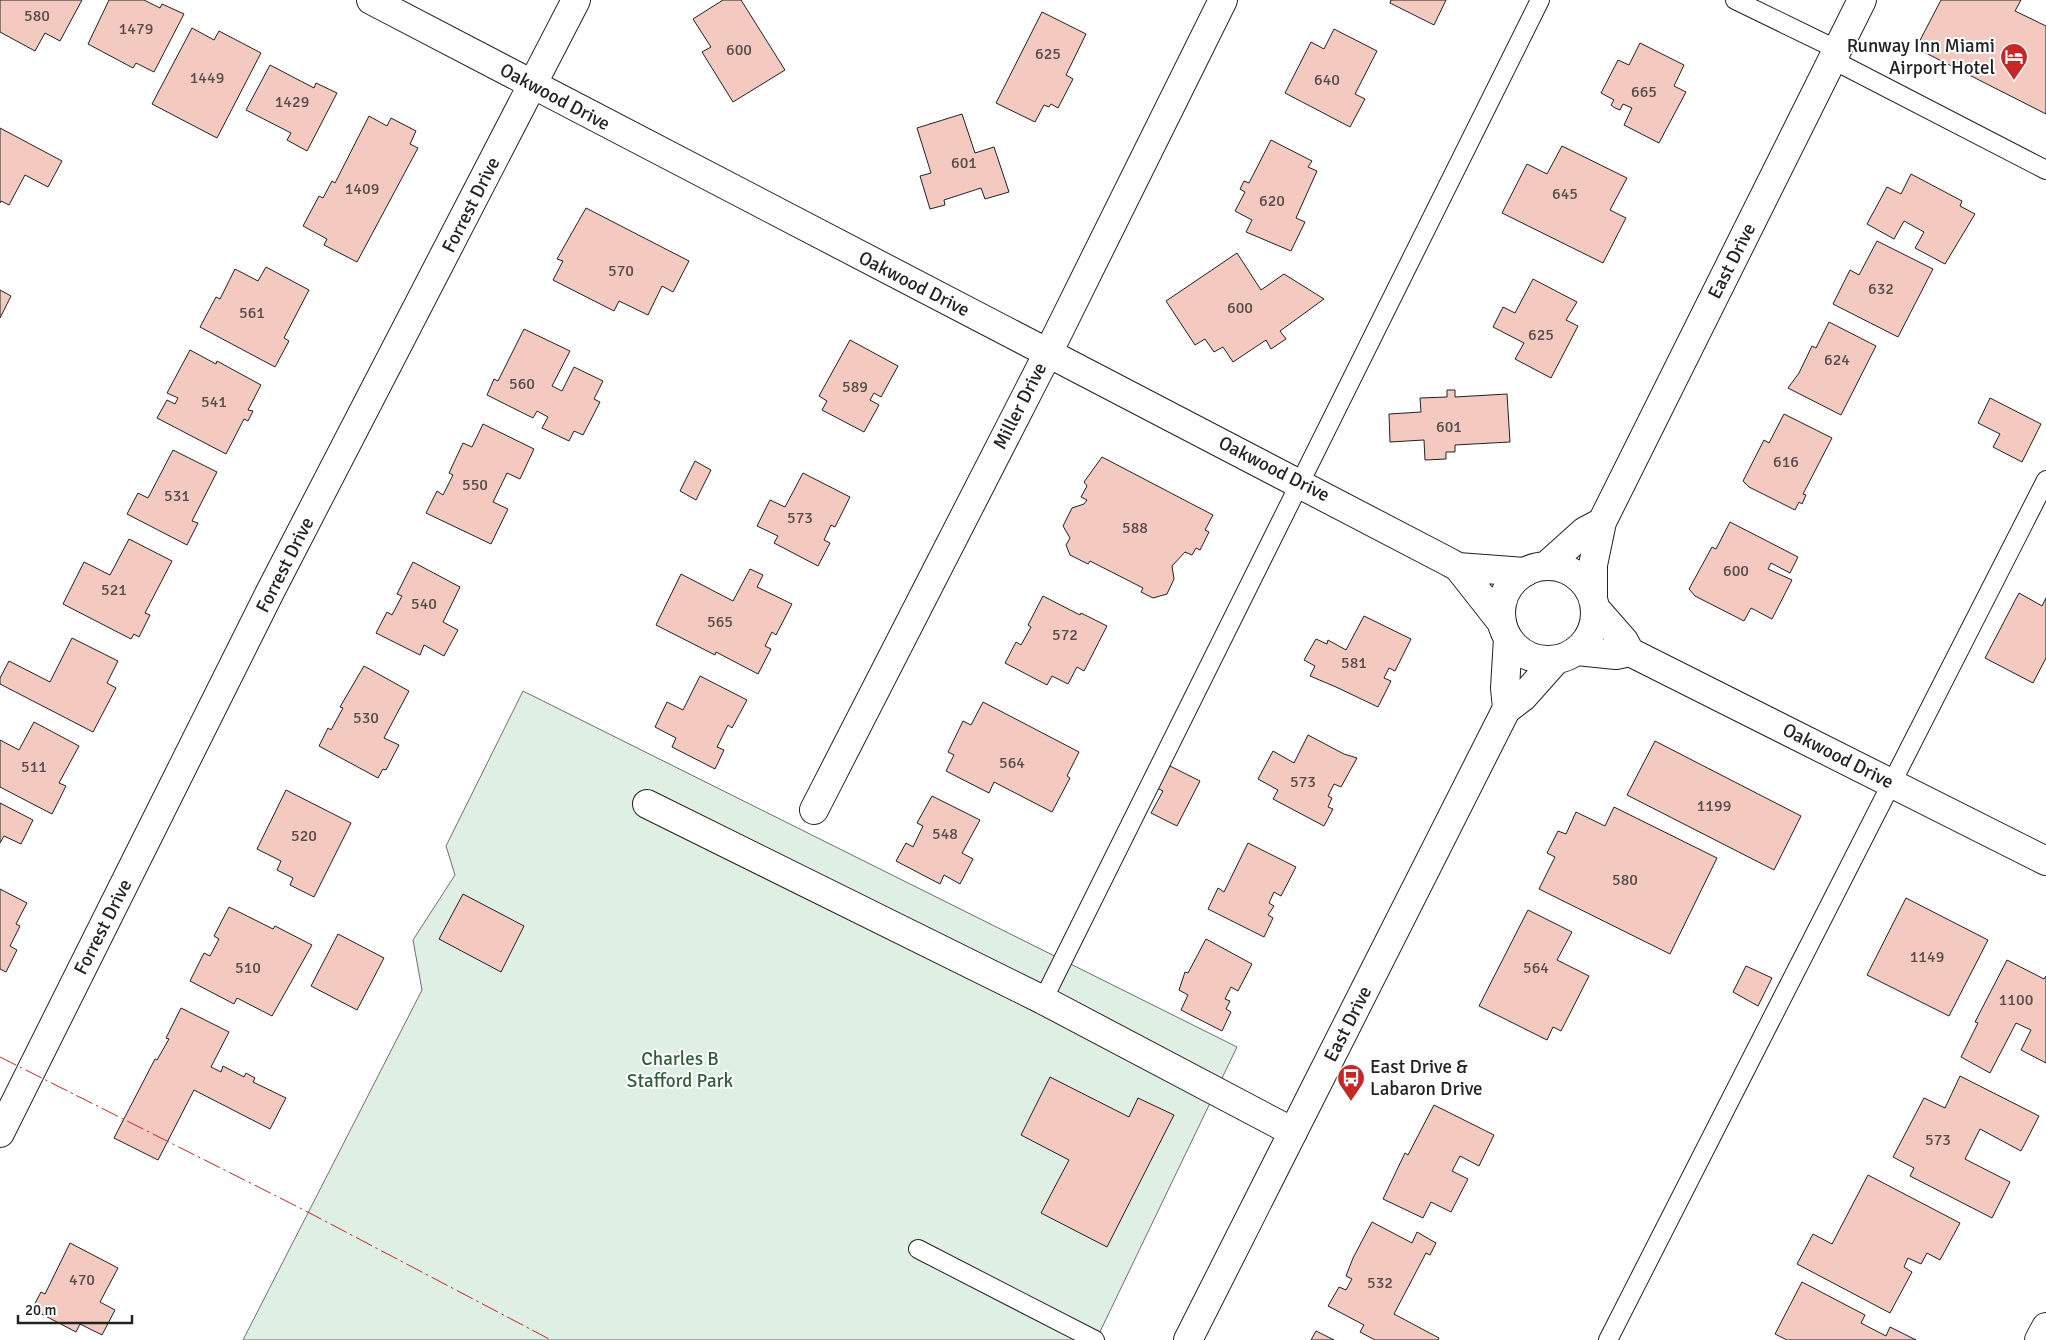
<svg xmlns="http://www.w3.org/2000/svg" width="2046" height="1340" font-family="Signika,sans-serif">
  <rect width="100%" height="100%" fill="#fff"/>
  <path fill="#e0efe3" stroke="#6f6f6f" d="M 523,691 L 1237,1047 L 1096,1340 L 243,1340 L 422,990 L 413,940 L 455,875 L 446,846 Z"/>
  <path fill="#f3c9c0" stroke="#222" d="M 0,0 L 82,0 L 60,41 L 45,33 L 35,51 L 0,32 Z
    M 109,0 L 144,0 L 160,8 L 162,4 L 184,14 L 154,72 L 136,63 L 133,68 L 88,44 Z
    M 723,0 L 741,0 L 785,70 L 733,102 L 702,52 L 711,47 L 693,19 Z
    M 1391,0 L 1446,0 L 1434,25 L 1390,3 Z
    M 1941,0 L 2021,0 L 2015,11 L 2046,26 L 2046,114 L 1916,48 Z
    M 1042,12 L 1086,34 L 1066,75 L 1073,79 L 1058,108 L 1051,104 L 1049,107 L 1044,105 L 1035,122 L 996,103 Z
    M 192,28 L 214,40 L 219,31 L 261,53 L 217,138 L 152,104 Z
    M 1334,29 L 1377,51 L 1355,94 L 1365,99 L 1350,127 L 1285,93 L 1311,42 L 1324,49 Z
    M 1640,43 L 1684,65 L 1674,86 L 1686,92 L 1659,143 L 1624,125 L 1632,108 L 1623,104 L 1620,110 L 1615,108 L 1611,105 L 1614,100 L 1601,93 L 1618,60 L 1629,65 Z
    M 270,65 L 314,88 L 316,83 L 337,93 L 307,151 L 287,140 L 291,133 L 246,110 Z
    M 962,114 L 975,153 L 994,147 L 1009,192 L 985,199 L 981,188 L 944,200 L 945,205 L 930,209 L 920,176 L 931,173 L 917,128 Z
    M 369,116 L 387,126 L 391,118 L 416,131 L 410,144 L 418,148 L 357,262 L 324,245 L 327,239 L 303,226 L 319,196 L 323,198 L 332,181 L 335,183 Z
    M 0,128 L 62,161 L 48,187 L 25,175 L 9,205 L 1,201 L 0,203 Z
    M 1271,140 L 1312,161 L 1308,167 L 1317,171 L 1296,218 L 1305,222 L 1291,251 L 1246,232 L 1252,220 L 1235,211 L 1245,192 L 1240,189 L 1244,181 L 1249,183 Z
    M 1562,146 L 1627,178 L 1610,210 L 1626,218 L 1603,263 L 1502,213 L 1527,164 L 1547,174 Z
    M 1911,174 L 1962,201 L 1960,206 L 1975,214 L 1945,264 L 1915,248 L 1924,232 L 1904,221 L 1894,239 L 1867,224 L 1887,187 L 1901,194 Z
    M 586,208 L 689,261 L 673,292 L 662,286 L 648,315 L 619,301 L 614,311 L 553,280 L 563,261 L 557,259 Z
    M 1877,241 L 1933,269 L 1898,337 L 1833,304 L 1850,270 L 1859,275 Z
    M 1237,253 L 1261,290 L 1284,274 L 1324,299 L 1280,331 L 1286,339 L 1271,349 L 1266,340 L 1233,362 L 1223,347 L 1214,352 L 1205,339 L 1195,345 L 1166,301 Z
    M 266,267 L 309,290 L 284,338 L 289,341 L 275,367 L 200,327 L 216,297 L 220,299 L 235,269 L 258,281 Z
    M 1533,279 L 1577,302 L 1566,320 L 1578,326 L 1551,378 L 1515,359 L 1524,343 L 1493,327 L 1503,307 L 1515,313 Z
    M 0,290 L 11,296 L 0,318 Z
    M 1829,322 L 1876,346 L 1841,415 L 1788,388 L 1799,373 L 1812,346 L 1816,348 Z
    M 524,329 L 570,351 L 552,386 L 562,391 L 574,367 L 603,381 L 594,399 L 600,402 L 583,435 L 574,431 L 569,441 L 542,428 L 548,417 L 537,411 L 533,418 L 487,395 L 494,379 L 498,381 Z
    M 850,340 L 898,366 L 881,397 L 874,393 L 870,400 L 879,405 L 864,432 L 822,410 L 827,401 L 819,396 Z
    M 190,350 L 216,364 L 217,361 L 261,385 L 248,410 L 253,411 L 248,421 L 244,419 L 226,454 L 157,418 L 167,400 L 175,404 L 178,398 L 167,393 Z
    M 1447,390 L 1455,390 L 1455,397 L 1507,394 L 1510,442 L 1455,445 L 1455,452 L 1446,452 L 1446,459 L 1425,460 L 1424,440 L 1390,442 L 1389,414 L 1421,412 L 1420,398 L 1447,397 Z
    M 1990,398 L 2041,424 L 2022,462 L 1993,447 L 2000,434 L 1978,423 Z
    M 1784,414 L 1832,438 L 1803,494 L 1806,495 L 1802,504 L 1799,502 L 1795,510 L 1749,487 L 1743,481 L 1764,440 L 1769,443 Z
    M 483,424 L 534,449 L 520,479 L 507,473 L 493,502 L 508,509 L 491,544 L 426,513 L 437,491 L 443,495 L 453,475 L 449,473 L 463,443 L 472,447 Z
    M 173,450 L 217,472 L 192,521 L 198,523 L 187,545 L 127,514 L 138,493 L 148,498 Z
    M 1102,457 L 1213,515 L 1205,530 L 1209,532 L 1200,550 L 1196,548 L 1192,555 L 1185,552 L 1172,566 L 1174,579 L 1167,594 L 1153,598 L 1141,592 L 1143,588 L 1090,561 L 1088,564 L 1070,555 L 1066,545 L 1070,538 L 1063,526 L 1072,508 L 1084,504 L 1087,500 L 1081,497 L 1087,486 L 1084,482 Z
    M 695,461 L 711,470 L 696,500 L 680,491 Z
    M 803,473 L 850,497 L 835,527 L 831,525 L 824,540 L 830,543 L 818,566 L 774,543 L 778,536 L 757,526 L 770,500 L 785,507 Z
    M 1730,522 L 1798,557 L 1790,573 L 1771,563 L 1768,569 L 1792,580 L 1772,619 L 1751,608 L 1744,621 L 1695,596 L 1689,589 L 1712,547 L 1716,549 Z
    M 129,539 L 172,561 L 145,613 L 150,615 L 139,637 L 134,634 L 131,639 L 63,604 L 84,562 L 110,575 Z
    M 413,562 L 460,587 L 443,622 L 458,630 L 444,656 L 424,645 L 420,655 L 376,633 L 387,612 L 392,615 L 402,596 L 397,594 Z
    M 750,569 L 763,575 L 757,587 L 792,604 L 776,635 L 772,632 L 765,646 L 771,649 L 758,674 L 716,652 L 715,655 L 656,625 L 681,574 L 733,601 Z
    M 2019,593 L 2042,606 L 2046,598 L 2046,658 L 2033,683 L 1985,658 Z
    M 1043,596 L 1080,615 L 1081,613 L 1107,626 L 1084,671 L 1077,667 L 1068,684 L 1052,676 L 1047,685 L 1005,663 L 1016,642 L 1021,645 L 1031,627 L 1028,625 Z
    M 1364,616 L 1411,639 L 1395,671 L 1389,668 L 1384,678 L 1391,681 L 1378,707 L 1336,687 L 1310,676 L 1315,666 L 1304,660 L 1316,639 L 1327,644 L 1328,640 L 1346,650 Z
    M 72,638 L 118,661 L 107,683 L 116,688 L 93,732 L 0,684 L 0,678 L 9,661 L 50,682 Z
    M 364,666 L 409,691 L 384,738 L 399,745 L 386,770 L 383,769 L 378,778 L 319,746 L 328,728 L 331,730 L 343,708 L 340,707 Z
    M 700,676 L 747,700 L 732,728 L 728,725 L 717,747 L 724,750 L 715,769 L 672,747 L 676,738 L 655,727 L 667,702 L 683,710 Z
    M 983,702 L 1079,752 L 1067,776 L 1070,778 L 1052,812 L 994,782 L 989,793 L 946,771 L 954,755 L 948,752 L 963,721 L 971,725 Z
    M 34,722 L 79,746 L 59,783 L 66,786 L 52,814 L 0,787 L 0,740 L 19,750 Z
    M 1308,735 L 1344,754 L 1357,758 L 1341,787 L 1334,784 L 1328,796 L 1332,798 L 1328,807 L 1333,809 L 1324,826 L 1273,799 L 1278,790 L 1258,779 L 1273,751 L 1294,763 Z
    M 1655,741 L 1801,816 L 1774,870 L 1627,795 Z
    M 1166,764 L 1200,781 L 1177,826 L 1151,813 L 1163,791 L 1155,787 Z
    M 286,790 L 351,823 L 314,897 L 290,885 L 293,878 L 277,870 L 281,861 L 257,849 Z
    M 932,796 L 980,820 L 962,853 L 973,859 L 960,884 L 944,875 L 940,884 L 896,861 L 906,843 L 913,847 L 923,826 L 917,823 Z
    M 0,803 L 33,820 L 21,844 L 4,836 L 0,843 Z
    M 1614,807 L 1717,858 L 1670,954 L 1539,889 L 1555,857 L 1547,853 L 1558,831 L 1566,834 L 1576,812 L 1605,826 Z
    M 1248,843 L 1296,867 L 1281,896 L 1274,892 L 1269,903 L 1274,906 L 1268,915 L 1273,918 L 1264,937 L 1208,909 L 1218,888 L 1224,892 Z
    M 0,889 L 27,903 L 16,924 L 20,926 L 10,946 L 17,950 L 6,972 L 0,969 Z
    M 463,894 L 524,926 L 501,972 L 439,939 Z
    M 1906,898 L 1988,940 L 1949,1016 L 1867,975 Z
    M 229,907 L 273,929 L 275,926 L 312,945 L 272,1016 L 237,998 L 234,1004 L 190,981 L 204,953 L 210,956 L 219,939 L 214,936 Z
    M 1528,910 L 1572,932 L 1557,960 L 1589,976 L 1561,1031 L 1553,1027 L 1547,1040 L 1479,1006 Z
    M 338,934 L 384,958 L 357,1010 L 311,986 Z
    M 1206,939 L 1252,964 L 1238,991 L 1231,987 L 1225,999 L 1230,1001 L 1226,1009 L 1231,1012 L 1222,1031 L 1181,1010 L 1188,995 L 1179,990 L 1185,972 L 1188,973 Z
    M 2007,960 L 2044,979 L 2046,976 L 2046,1063 L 2021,1050 L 2031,1030 L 2016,1023 L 1990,1073 L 1961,1057 L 1978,1023 L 1975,1022 Z
    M 1746,966 L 1772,978 L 1758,1006 L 1733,992 Z
    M 181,1008 L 229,1032 L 211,1067 L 221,1072 L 223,1066 L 244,1077 L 246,1073 L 255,1078 L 253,1082 L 286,1098 L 270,1129 L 194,1090 L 158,1160 L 114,1138 L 155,1059 L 157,1060 L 169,1039 L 166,1038 Z
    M 1960,1076 L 2039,1116 L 2021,1151 L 1980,1129 L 1965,1159 L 2010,1182 L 1992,1218 L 1910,1176 L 1914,1168 L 1893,1157 L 1924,1098 L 1945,1108 Z
    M 1050,1077 L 1129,1117 L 1138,1098 L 1174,1115 L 1107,1247 L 1041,1213 L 1069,1160 L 1021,1135 Z
    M 1434,1105 L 1494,1135 L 1479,1166 L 1460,1156 L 1452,1171 L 1468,1179 L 1451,1212 L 1431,1202 L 1423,1218 L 1383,1199 L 1405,1153 L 1408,1155 Z
    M 1868,1175 L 1960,1223 L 1940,1260 L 1927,1253 L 1921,1264 L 1908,1258 L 1904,1267 L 1912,1272 L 1890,1313 L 1797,1264 L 1813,1234 L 1832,1244 Z
    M 1372,1222 L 1412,1243 L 1417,1232 L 1436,1243 L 1430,1255 L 1426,1253 L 1394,1314 L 1439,1338 L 1438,1340 L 1375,1340 L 1360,1332 L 1364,1325 L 1328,1306 L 1339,1287 L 1346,1290 L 1352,1279 L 1346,1276 L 1353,1258 Z
    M 70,1243 L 118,1268 L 100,1302 L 115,1310 L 102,1335 L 80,1324 L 76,1332 L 32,1309 L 41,1292 L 45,1294 Z
    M 1802,1282 L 1865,1315 L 1861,1323 L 1886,1336 L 1890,1327 L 1916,1340 L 1787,1340 L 1775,1334 Z
    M 1316,1331 L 1334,1340 L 1311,1340 Z"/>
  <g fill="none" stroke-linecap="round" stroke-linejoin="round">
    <defs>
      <path id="service" d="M 1735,0 L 1838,50
        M 1833,60 L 2046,170
        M 1043,1000 L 1540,0
        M 918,1249 L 1095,1340
        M 1608,1340 L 2046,480"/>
      <path id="minor" d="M 371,0 L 1447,561 L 1458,567 L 1502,623
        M 1458,567 L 1526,572
        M 1596,609 L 1624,641 L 1630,652
        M 1577,651 L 1616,655 L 1630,652 L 2046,861
        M 647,804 L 1043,1000 L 1293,1132
        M 814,810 L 1048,353 L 1223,0
        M 0,1133 L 270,592 L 576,0
        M 2039,1340 L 2046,1327"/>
      <path id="tertiary" d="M1501 613a47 47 0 1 1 94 0a47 47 0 1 1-94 0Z
        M 1546,566 L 1585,531 L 1602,522
        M 1593,598 L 1593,565 L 1602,522 L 1862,0
        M 1507,708 L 1505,688 L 1508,638
        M 1188,1340 L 1506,710 L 1523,697 L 1556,660"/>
    </defs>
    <use href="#service" stroke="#222" stroke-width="20"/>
    <use href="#minor" stroke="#222" stroke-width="30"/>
    <use href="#tertiary" stroke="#222" stroke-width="30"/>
    <use href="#service" stroke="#fff" stroke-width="18"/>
    <use href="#minor" stroke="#fff" stroke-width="28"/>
    <use href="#tertiary" stroke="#fff" stroke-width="28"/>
    <path stroke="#c62828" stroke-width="1" stroke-dasharray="18 4 2.5 4" stroke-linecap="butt" d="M 0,1057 L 302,1209 L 551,1340"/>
  </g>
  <defs>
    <symbol id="hotel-pin" viewBox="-11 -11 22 30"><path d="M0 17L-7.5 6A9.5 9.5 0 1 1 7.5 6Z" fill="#c62828" stroke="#fff"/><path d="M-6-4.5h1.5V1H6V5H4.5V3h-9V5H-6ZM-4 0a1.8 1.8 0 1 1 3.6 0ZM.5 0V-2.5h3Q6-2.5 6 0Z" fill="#fff"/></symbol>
    <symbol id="bus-pin" viewBox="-11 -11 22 30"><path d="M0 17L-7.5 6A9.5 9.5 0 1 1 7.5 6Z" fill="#c62828" stroke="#fff"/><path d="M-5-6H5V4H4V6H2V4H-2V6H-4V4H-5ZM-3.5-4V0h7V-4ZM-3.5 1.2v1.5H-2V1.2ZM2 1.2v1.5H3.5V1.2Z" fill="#fff"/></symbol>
  </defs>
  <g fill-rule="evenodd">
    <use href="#hotel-pin" x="1998" y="41" width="32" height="43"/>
    <use href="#bus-pin" x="1335" y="1062" width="32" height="43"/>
  </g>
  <g text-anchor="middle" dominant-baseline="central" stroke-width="4" stroke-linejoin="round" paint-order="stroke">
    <g font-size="16" fill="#564c4a">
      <text x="37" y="16">580</text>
      <text x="136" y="29">1479</text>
      <text x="739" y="50">600</text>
      <text x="1048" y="54">625</text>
      <text x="207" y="78">1449</text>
      <text x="1327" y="80">640</text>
      <text x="1644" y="92">665</text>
      <text x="292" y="102">1429</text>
      <text x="964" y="163">601</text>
      <text x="362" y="189">1409</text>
      <text x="1565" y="194">645</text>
      <text x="1272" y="201">620</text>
      <text x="621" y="271">570</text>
      <text x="1881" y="289">632</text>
      <text x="1240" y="308">600</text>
      <text x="252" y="313">561</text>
      <text x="1541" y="335">625</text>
      <text x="1837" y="360">624</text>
      <text x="522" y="384">560</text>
      <text x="855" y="387">589</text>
      <text x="214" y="402">541</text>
      <text x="1449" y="427">601</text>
      <text x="1786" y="462">616</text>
      <text x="475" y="485">550</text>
      <text x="177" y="496">531</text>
      <text x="800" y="518">573</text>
      <text x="1135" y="528">588</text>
      <text x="1736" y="571">600</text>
      <text x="114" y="590">521</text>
      <text x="424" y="604">540</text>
      <text x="720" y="622">565</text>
      <text x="1065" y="635">572</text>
      <text x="1354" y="663">581</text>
      <text x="366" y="718">530</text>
      <text x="1012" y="763">564</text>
      <text x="34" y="767">511</text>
      <text x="1303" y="782">573</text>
      <text x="1714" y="806">1199</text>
      <text x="945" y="834">548</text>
      <text x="304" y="836">520</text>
      <text x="1625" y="880">580</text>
      <text x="1927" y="957">1149</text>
      <text x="248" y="968">510</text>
      <text x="1536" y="968">564</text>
      <text x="2016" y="1000">1100</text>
      <text x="1938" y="1140">573</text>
      <text x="82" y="1280">470</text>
      <text x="1380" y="1283">532</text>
    </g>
    <g font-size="19" fill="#222" stroke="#fff" text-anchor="end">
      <text x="1995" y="46">Runway Inn Miami<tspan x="1995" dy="22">Airport Hotel</tspan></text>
      <text x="1370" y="1067" text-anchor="start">East Drive &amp;<tspan x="1370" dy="22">Labaron Drive</tspan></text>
    </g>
    <g font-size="19" fill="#222" stroke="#fff">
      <text transform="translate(555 97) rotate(28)">Oakwood Drive</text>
      <text transform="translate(471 205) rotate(-63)">Forrest Drive</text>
      <text transform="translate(1732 261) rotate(-63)">East Drive</text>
      <text transform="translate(914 284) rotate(27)">Oakwood Drive</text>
      <text transform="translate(1020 406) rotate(-63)">Miller Drive</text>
      <text transform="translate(1274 469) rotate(27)">Oakwood Drive</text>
      <text transform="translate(285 565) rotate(-63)">Forrest Drive</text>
      <text transform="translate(1838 756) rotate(27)">Oakwood Drive</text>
      <text transform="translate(103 927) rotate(-63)">Forrest Drive</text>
      <text transform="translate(1348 1024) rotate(-63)">East Drive</text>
    </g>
    <g font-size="19" fill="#2f5e38" stroke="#fff">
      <text x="680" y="1059">Charles B<tspan x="680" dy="22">Stafford Park</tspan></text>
    </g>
  </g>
  <path d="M18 1315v8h114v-8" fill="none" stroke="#222222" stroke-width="2.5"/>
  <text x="25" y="1315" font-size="15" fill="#222222" stroke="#ffffff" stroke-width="4" paint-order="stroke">20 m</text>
</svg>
